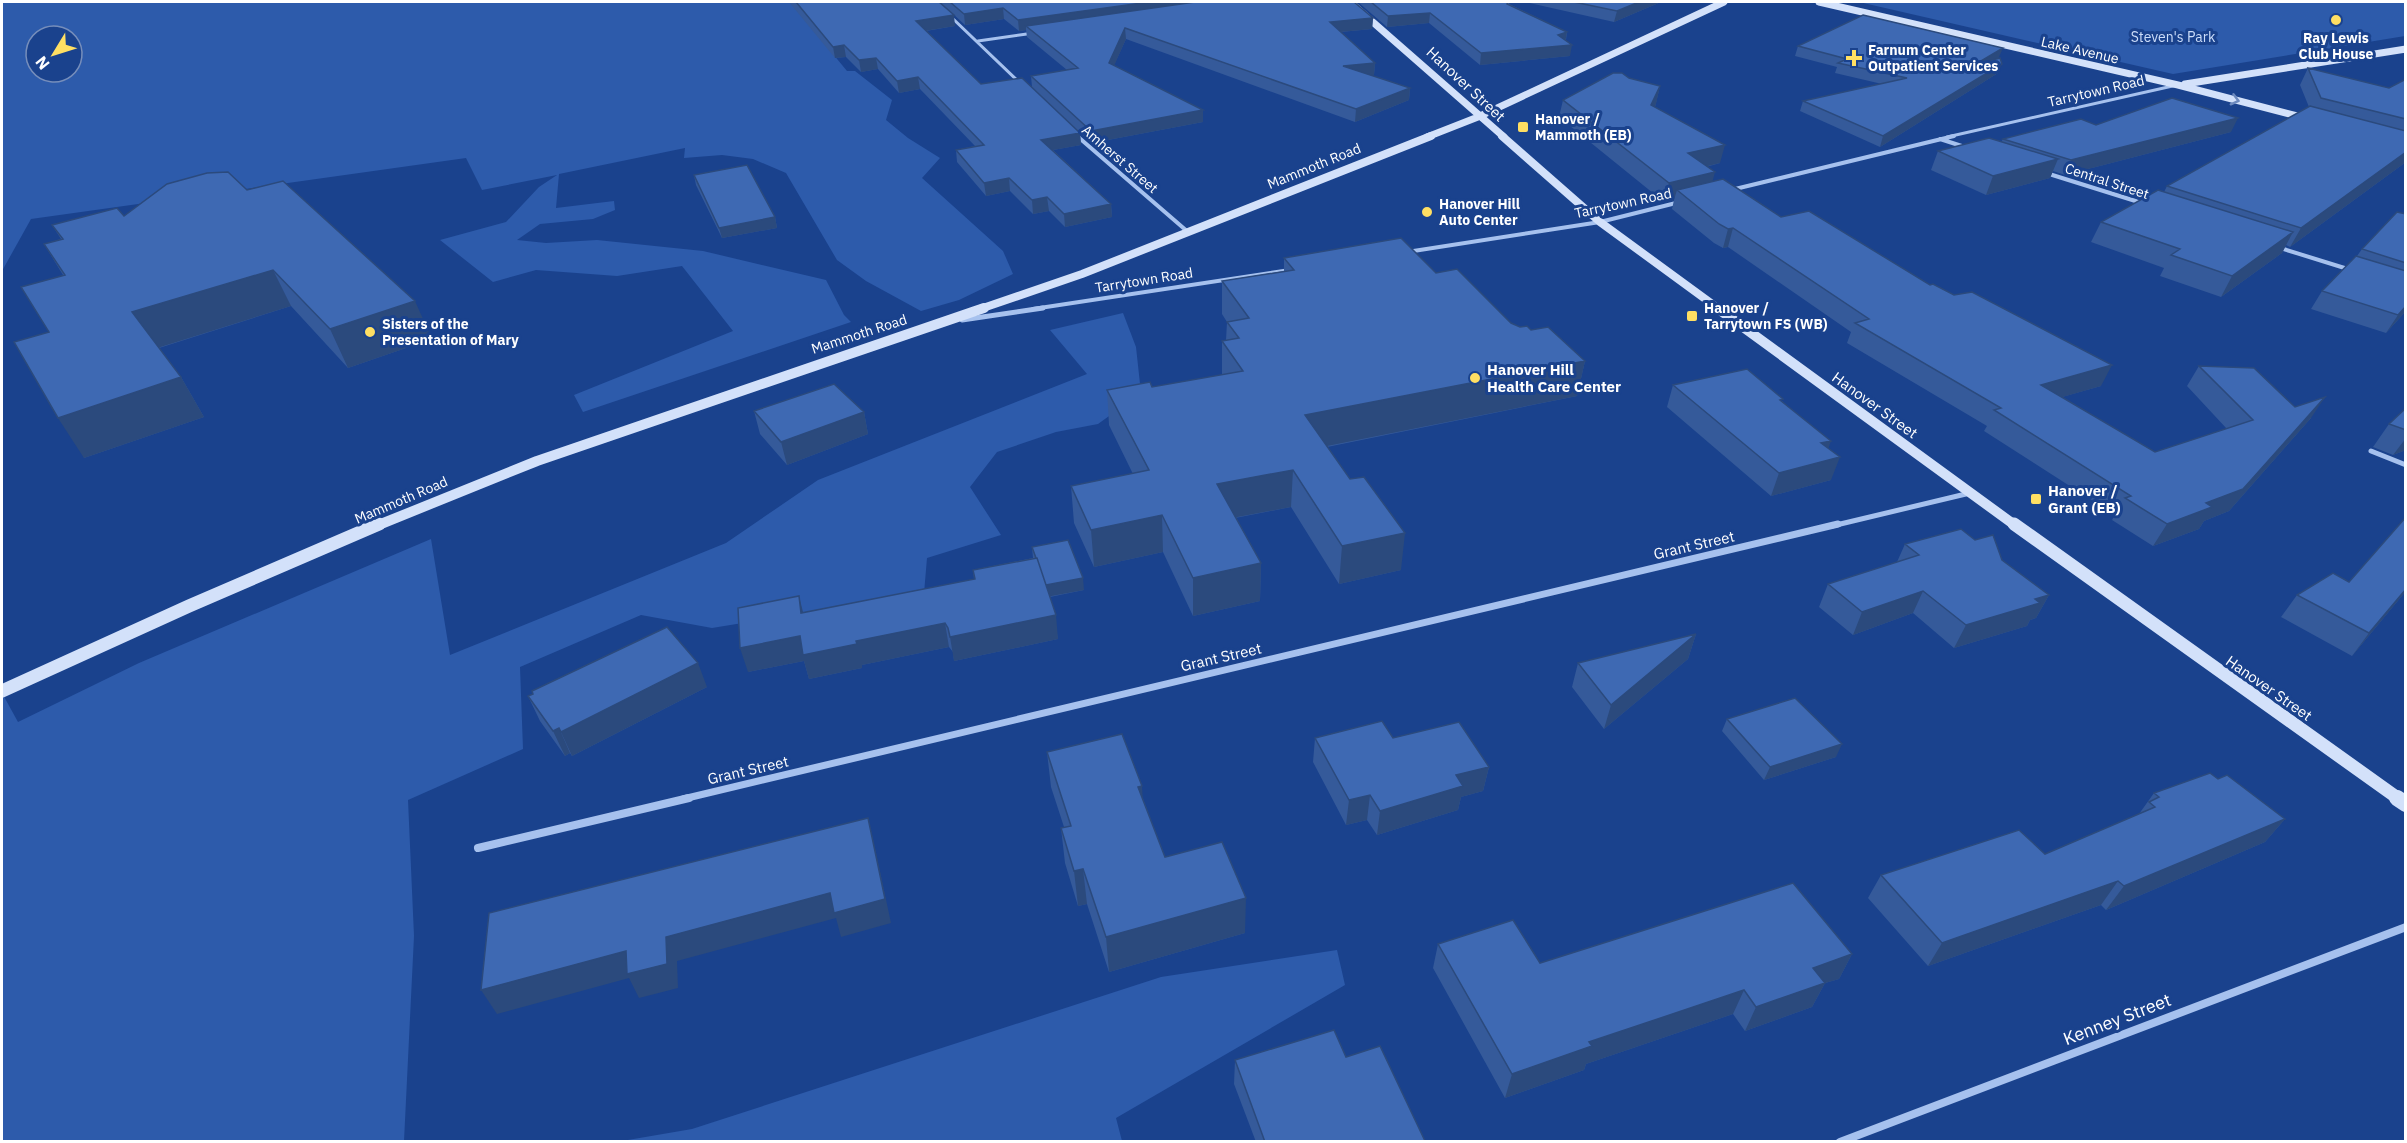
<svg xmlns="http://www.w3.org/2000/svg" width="2407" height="1143" font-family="'IBM Plex Sans',sans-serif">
  <rect width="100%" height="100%" fill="#1a428d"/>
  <path fill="#2d5bab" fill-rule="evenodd" d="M 2,2 L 790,2 L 847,71 L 855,71 L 892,100 L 886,120 L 908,138 L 940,158 L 922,178 L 1003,251 L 1013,274 L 959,300 L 921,311 L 866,281 L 837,260 L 786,173 L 753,159 L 722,155 L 684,158 L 685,148 L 559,174 L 556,208 L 614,201 L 615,210 L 593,219 L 540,224 L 517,240 L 546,243 L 597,240 L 703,251 L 826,280 L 844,315 L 851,322 L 583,412 L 574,395 L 733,331 L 682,266 L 617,276 L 536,270 L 493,282 L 440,240 L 506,222 L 539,187 L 557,175 L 482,190 L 466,158 L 31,219 L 2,271 ZM 36,36 L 72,36 L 72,72 L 36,72 Z
    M 1859,2 L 2405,2 L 2405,36 L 2173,74 Z
    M 1123,313 L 1136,347 L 1141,393 L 1098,424 L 1056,432 L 997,452 L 970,487 L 1001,535 L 927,558 L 923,605 L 821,610 L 712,628 L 641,615 L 520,667 L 523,749 L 408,800 L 414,936 L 404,1141 L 2,1141 L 2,693 L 18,722 L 139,663 L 431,539 L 450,655 L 726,543 L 818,480 L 1087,374 L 1050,330 Z
    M 1337,950 L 1345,985 L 1116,1118 L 1122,1141 L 622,1141 L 692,1129 L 1161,977 Z"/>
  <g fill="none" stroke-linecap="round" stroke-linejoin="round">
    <path stroke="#a6c1ee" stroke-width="3" d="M 949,15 L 1021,84
      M 978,41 L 1034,33
      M 1075,134 L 1079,137
      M 1947,137 L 2177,85"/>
    <path stroke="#a6c1ee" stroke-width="4" d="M 1077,136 L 1188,232
      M 1940,139 L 1968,148
      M 2046,173 L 2145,204
      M 1731,190 L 1954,136
      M 2277,247 L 2351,270
      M 1407,252 L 1600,222 L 1680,202
      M 1033,309 L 1290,270"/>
    <path stroke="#a6c1ee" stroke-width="5" d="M 962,320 L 1043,308
      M 2371,451 L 2406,465
      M 1832,526 L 1970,493"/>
    <path stroke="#a6c1ee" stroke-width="7" d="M 683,799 L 1838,524"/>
    <path stroke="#a6c1ee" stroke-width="8" d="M 478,848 L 689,798
      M 1840,1142 L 2406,927"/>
    <path stroke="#d3e1fa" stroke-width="7" d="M 1350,2 L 1504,137
      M 1819,2 L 2178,85 L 2309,119
      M 2185,84 L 2406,49
      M 1427,137 L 1478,117 L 1724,2"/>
    <path stroke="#d3e1fa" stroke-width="8" d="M 1502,136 L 1600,222 L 1719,309
      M 980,309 L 1082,274 L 1431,136"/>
    <path stroke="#d3e1fa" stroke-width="10" d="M 1717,308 L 2016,526
      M 376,526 L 537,461 L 984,308"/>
    <path stroke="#d3e1fa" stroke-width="13" d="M 2014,524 L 2399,799
      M 2,691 L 189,606 L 379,524"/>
    <path stroke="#d3e1fa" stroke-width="16" d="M 2397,798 L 2406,804"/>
  </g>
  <path fill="#355a9a" d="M 789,2 L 939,2 L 955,26 L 926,31 L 981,84 L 1032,87 L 1031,76 L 1067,70 L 1027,37 L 1026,30 L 1019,31 L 1004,19 L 965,25 L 940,2 L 1354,2 L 1373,18 L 1372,29 L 1341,32 L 1375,63 L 1374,75 L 1370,75 L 1410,88 L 1409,100 L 1355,122 L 1126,39 L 1114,65 L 1203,122 L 1092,143 L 1080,133 L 1081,145 L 1053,150 L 1111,204 L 1112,217 L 1065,227 L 1049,211 L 1033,214 L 1010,191 L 986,196 L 957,162 L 956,150 L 975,146 L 920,89 L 899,93 L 878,69 L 861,72 L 846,57 L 835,58 Z
    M 1358,2 L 1510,2 L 1509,4 L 1567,32 L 1566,40 L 1570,56 L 1480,65 L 1429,23 L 1387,27 Z
    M 1525,2 L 1661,2 L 1614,22 Z
    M 1798,46 L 1999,57 L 1995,59 L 1998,73 L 1880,147 L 1800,111 L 1803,101 L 1882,84 L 1835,73 L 1837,67 L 1795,56 Z
    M 2308,68 L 2389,88 L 2406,79 L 2406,162 L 2290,247 L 2286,245 L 2282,253 L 2221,297 L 2160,276 L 2164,268 L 2091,242 L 2101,222 L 2164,192 L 2167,186 L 2309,107 L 2300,85 Z
    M 1629,78 L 1660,86 L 1655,107 L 1720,163 L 1706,167 L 1712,182 L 1781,217 L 1930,285 L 2101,386 L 2062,397 L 2155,452 L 2227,429 L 2187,386 L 2199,366 L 2295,407 L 2311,418 L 2229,511 L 2204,521 L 2199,529 L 2153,546 L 2112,520 L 2115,515 L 1984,431 L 1987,426 L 1847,343 L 1851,332 L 1728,247 L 1723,248 L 1714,243 L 1672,209 L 1674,200 L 1664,202 L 1559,117 L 1563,100 Z
    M 2096,125 L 2231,132 L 2065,175 L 2053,171 L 2050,178 L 1986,195 L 1931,170 L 1938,151 L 2001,142 L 2003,139 Z
    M 694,175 L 775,217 L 777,228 L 722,238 L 696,185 Z
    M 247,190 L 432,339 L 348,368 L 291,306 L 159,348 L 181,377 L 204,417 L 84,458 L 49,332 L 63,275 L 44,244 L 61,239 L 52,225 L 124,216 Z
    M 2406,214 L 2406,311 L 2386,333 L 2311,309 L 2322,291 L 2357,256 L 2362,249 Z
    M 1284,258 L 1436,273 L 1511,323 L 1520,327 L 1531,330 L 1585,361 L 1577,396 L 1327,447 L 1401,570 L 1339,584 L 1291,507 L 1235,518 L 1261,563 L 1260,601 L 1193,616 L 1163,552 L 1094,567 L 1074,523 L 1071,486 L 1133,474 L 1109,425 L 1107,390 L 1152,387 L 1222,375 L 1222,341 L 1226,340 L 1227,322 L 1222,314 L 1222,281 L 1284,271 Z
    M 1673,385 L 1782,401 L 1831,480 L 1771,496 L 1667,407 Z
    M 2406,408 L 2406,450 L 2393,455 L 2373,447 L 2389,424 Z
    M 754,411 L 864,412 L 868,434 L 787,465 L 760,434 Z
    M 2406,517 L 2406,591 L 2352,656 L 2281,617 L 2297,595 L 2349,582 Z
    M 1905,544 L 2002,560 L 2049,595 L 2036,618 L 2030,620 L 2027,626 L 1954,648 L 1913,613 L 1853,635 L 1819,607 L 1828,584 L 1897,562 Z
    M 1032,547 L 1084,590 L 1050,597 L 1058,639 L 954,661 L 953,652 L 949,647 L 862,665 L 862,668 L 809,679 L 804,661 L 748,672 L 803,613 L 974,579 L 973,570 L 1033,558 Z
    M 1696,634 L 1688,659 L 1604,729 L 1572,687 L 1578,663 Z
    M 707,687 L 572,756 L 570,753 L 565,756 L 540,721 L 528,696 Z
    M 1727,719 L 1836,757 L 1764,780 L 1722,731 Z
    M 1315,738 L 1393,738 L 1489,767 L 1483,791 L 1461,797 L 1458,810 L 1377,835 L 1367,820 L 1346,825 L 1313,762 Z
    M 1047,752 L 1143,799 L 1165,857 L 1245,933 L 1109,972 L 1087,904 L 1078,906 L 1065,863 L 1061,828 L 1064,827 L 1051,787 Z
    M 2218,779 L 2285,819 L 2265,842 L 2106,910 L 2101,905 L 1928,966 L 1868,898 L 1881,875 L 2045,854 L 2139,814 L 2154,793 Z
    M 1438,944 L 1540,963 L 1852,954 L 1839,979 L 1825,983 L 1812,1007 L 1745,1031 L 1733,1014 L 1586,1064 L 1584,1070 L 1505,1098 L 1433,968 Z
    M 1346,1057 L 1424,1142 L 1256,1142 L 1234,1084 L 1235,1060 Z"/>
  <path fill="#2b4a7d" d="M 1149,2 L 1224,2 L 1026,26 L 1026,30 L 1019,31 L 1018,20 Z
    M 1639,2 L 1661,2 L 1614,22 L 1617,11 Z
    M 1003,8 L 1004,19 L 965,25 L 964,14 Z
    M 1430,13 L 1429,23 L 1387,27 L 1388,16 Z
    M 954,15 L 955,26 L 918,32 L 916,21 Z
    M 1373,18 L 1372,29 L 1329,33 L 1330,22 Z
    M 1125,28 L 1126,39 L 1110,75 L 1109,63 Z
    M 1567,32 L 1565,43 L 1572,45 L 1570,56 L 1480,65 L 1481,53 L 1558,35 Z
    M 844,45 L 846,57 L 835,58 L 833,47 Z
    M 2003,48 L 1999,57 L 1973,73 L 1976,64 Z
    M 876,58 L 878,69 L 861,72 L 859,60 Z
    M 1375,63 L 1374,75 L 1343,78 L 1343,66 Z
    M 2002,64 L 1998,73 L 1880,147 L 1883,136 Z
    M 918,77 L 920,89 L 899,93 L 897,81 Z
    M 1660,86 L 1656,104 L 1647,122 L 1651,105 Z
    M 1410,88 L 1409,100 L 1355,122 L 1356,109 Z
    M 1203,110 L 1203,122 L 1092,143 L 1091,131 Z
    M 2238,118 L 2231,132 L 2065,175 L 2071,160 Z
    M 1080,133 L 1081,145 L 1042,152 L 1041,140 Z
    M 1725,145 L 1720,163 L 1684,172 L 1688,153 Z
    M 2406,152 L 2406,162 L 2290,247 L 2301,228 Z
    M 2058,159 L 2050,178 L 1986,195 L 1993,176 Z
    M 1715,172 L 1710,191 L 1677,190 L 1674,200 L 1664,202 L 1669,183 Z
    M 1009,178 L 1010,191 L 986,196 L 984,183 Z
    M 1047,197 L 1049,211 L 1033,214 L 1032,200 Z
    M 1111,204 L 1112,217 L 1065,227 L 1064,214 Z
    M 775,217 L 777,228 L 722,238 L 719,228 Z
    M 1733,228 L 1728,247 L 1723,248 L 1728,229 Z
    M 2293,232 L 2282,253 L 2221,297 L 2232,276 Z
    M 273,270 L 291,306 L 154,349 L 132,312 Z
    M 415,301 L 432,339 L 348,368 L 330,329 Z
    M 2406,306 L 2406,311 L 2386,333 L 2398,315 Z
    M 1585,361 L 1577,396 L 1302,451 L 1305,415 Z
    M 2112,365 L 2101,386 L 2031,406 L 2041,385 Z
    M 181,377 L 204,417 L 84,458 L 58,418 Z
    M 2325,397 L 2311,418 L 2229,511 L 2204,521 L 2199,529 L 2153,546 L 2167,524 L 2206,503 Z
    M 864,412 L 868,434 L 787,465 L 781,442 Z
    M 2406,438 L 2406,450 L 2393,455 Z
    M 1831,441 L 1824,461 L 1840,457 L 1831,480 L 1771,496 L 1779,473 L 1821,443 Z
    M 1293,470 L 1291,507 L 1216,521 L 1217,484 Z
    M 1162,515 L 1163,552 L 1094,567 L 1091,530 Z
    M 1405,533 L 1401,570 L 1339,584 L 1342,546 Z
    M 1261,563 L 1260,601 L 1193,616 L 1193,578 Z
    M 1083,578 L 1084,590 L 1046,597 L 1045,585 Z
    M 2406,589 L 2406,591 L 2352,656 L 2369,633 Z
    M 1923,591 L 1913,613 L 1853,635 L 1862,612 Z
    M 2049,595 L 2036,618 L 2030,620 L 2027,626 L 1954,648 L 1966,625 L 2035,599 Z
    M 799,596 L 805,620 L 801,613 Z
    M 1056,615 L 1058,639 L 954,661 L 950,637 Z
    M 945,623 L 949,647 L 862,665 L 862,668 L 809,679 L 804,661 L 748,672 L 740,648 L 800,636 L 856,641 Z
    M 1696,634 L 1688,659 L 1604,729 L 1611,705 Z
    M 698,663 L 707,687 L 572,756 L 561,732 Z
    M 559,728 L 570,753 L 565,756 L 553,731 Z
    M 1842,744 L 1836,757 L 1764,780 L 1770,767 Z
    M 1489,767 L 1483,791 L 1461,797 L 1458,810 L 1377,835 L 1380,811 L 1456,775 Z
    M 1142,786 L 1144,821 L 1138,787 Z
    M 1370,795 L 1367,820 L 1346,825 L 1349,800 Z
    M 868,818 L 874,843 L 891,923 L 841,937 L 836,918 L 677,961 L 678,988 L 639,998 L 629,978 L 497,1014 L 481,990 L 666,937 Z
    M 2285,819 L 2265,842 L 2106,910 L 2124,886 Z
    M 1083,869 L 1087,904 L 1078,906 L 1074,871 Z
    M 2118,881 L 2101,905 L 1928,966 L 1942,943 Z
    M 1246,898 L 1245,933 L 1109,972 L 1106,937 Z
    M 1852,954 L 1839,979 L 1825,983 L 1812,1007 L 1745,1031 L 1756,1007 L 1813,968 Z
    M 1744,990 L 1733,1014 L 1586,1064 L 1584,1070 L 1505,1098 L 1512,1074 L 1589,1042 Z"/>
  <path fill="#3e69b3" stroke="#2b4a7d" stroke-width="1.5" d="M 796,2 L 939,2 L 954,15 L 916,21 L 981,84 L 1022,78 L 1080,133 L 1041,140 L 1111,204 L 1064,214 L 1047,197 L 1032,200 L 1009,178 L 984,183 L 956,150 L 984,145 L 918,77 L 897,81 L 876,58 L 859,60 L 844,45 L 833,47 Z
    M 950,2 L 1149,2 L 1018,20 L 1003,8 L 964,14 Z
    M 1195,2 L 1354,2 L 1373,18 L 1330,22 L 1375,63 L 1343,66 L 1410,88 L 1356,109 L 1125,28 L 1109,63 L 1203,110 L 1091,131 L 1031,76 L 1078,68 L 1026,26 Z
    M 1371,2 L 1508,2 L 1507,4 L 1567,32 L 1558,35 L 1572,45 L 1481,53 L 1430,13 L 1388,16 Z
    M 1574,2 L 1639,2 L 1617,11 Z
    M 1863,15 L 2003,48 L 1976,64 L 2000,58 L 2002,64 L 1883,136 L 1803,101 L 1907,78 L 1838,63 L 1847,59 L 1798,46 Z
    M 2308,68 L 2389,88 L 2406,79 L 2406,119 L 2321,98 Z
    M 1613,73 L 1622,73 L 1629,78 L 1660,86 L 1651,105 L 1725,145 L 1688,153 L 1715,172 L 1669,183 L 1563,100 Z
    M 2172,98 L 2238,118 L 2071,160 L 2003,139 L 2081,119 L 2096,125 Z
    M 2310,106 L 2406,131 L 2406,152 L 2301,228 L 2167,186 Z
    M 1989,138 L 2058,159 L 1993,176 L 1938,151 Z
    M 747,165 L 775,217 L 719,228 L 694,175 Z
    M 228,172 L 247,190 L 283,181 L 415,301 L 330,329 L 273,270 L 132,312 L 181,377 L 58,418 L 14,342 L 49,332 L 21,287 L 65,275 L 44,244 L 63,239 L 52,225 L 117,208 L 124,216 L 167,184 L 207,173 Z
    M 1723,179 L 1781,217 L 1809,211 L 1930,285 L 1933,284 L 1954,295 L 1972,292 L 2112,365 L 2041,385 L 2155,452 L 2253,420 L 2199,366 L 2254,368 L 2295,407 L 2325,397 L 2243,489 L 2206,503 L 2212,507 L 2167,524 L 2125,498 L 2131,496 L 1994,410 L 2001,408 L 1855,323 L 1869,319 L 1733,228 L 1728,229 L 1719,224 L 1677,190 Z
    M 2158,190 L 2293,232 L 2232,276 L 2171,255 L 2180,249 L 2101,222 Z
    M 2397,212 L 2406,214 L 2406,263 L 2362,249 Z
    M 1401,238 L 1436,273 L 1457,269 L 1511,323 L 1520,327 L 1527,326 L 1531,330 L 1548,327 L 1585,361 L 1305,415 L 1350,479 L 1364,477 L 1405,533 L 1342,546 L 1293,470 L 1217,484 L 1261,563 L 1193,578 L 1162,515 L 1091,530 L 1071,486 L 1149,470 L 1107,390 L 1150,382 L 1152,387 L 1243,371 L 1222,341 L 1239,338 L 1227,322 L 1249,318 L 1222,281 L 1294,270 L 1284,258 Z
    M 2356,256 L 2406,271 L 2406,306 L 2398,315 L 2322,291 Z
    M 1747,369 L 1783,399 L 1780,400 L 1831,441 L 1821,443 L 1840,457 L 1779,473 L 1673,385 Z
    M 834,384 L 864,412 L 781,442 L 754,411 Z
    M 2406,408 L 2406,430 L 2389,424 Z
    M 2406,517 L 2406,589 L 2369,633 L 2297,595 L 2333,573 L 2349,582 Z
    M 1961,529 L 1975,540 L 1993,535 L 2002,560 L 2049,595 L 2035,599 L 2040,603 L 1966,625 L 1923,591 L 1862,612 L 1828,584 L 1919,555 L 1905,544 Z
    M 1068,540 L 1083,578 L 1046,585 L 1037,558 L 1036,558 L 1032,547 Z
    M 1037,558 L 1056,615 L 950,637 L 948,628 L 945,623 L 856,641 L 857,644 L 803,655 L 800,636 L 740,648 L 738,608 L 799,596 L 801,613 L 975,579 L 973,570 Z
    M 667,627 L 698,663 L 561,732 L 559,728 L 553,731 L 528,696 L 533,694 L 532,691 Z
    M 1696,634 L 1611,705 L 1578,663 Z
    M 1795,698 L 1842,744 L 1770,767 L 1727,719 Z
    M 1382,721 L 1393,738 L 1459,722 L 1489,767 L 1456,775 L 1463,786 L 1380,811 L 1370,795 L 1349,800 L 1315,738 Z
    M 1122,734 L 1142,786 L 1138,787 L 1165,857 L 1222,842 L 1246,898 L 1106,937 L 1083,869 L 1074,871 L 1061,828 L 1071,826 L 1047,752 Z
    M 2210,773 L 2218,779 L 2227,775 L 2285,819 L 2124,886 L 2118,881 L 1942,943 L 1881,875 L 2019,830 L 2045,854 L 2155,807 L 2149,802 L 2159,797 L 2154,793 Z
    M 868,818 L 885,899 L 834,913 L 830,893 L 666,937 L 667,964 L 627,974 L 626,951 L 481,990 L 489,913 Z
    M 1793,883 L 1852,954 L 1813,968 L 1825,983 L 1756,1007 L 1744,990 L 1589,1042 L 1592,1046 L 1512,1074 L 1438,944 L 1513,920 L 1540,963 Z
    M 1334,1030 L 1346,1057 L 1380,1046 L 1425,1141 L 1265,1142 L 1235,1060 Z"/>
  <defs><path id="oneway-chevron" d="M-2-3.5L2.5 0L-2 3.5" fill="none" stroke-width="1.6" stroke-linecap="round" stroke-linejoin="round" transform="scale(1.5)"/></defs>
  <use stroke="#6d8abe" href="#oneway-chevron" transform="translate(2235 100) rotate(15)"/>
  <g fill="#ffdf63" stroke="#1a428d" stroke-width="2">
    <circle cx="2336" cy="20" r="6"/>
    <path d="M1851 49h6v6h6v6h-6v6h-6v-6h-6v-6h6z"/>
    <rect x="1517" y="121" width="12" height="12" rx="3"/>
    <circle cx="1427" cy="212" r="6"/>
    <rect x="1686" y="310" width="12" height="12" rx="3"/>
    <circle cx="370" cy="332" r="6"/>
    <circle cx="1475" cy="378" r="6"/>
    <rect x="2030" y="493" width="12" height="12" rx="3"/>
  </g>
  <g text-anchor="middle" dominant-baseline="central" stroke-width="6" stroke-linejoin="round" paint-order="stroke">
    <g font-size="14" fill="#ccddfa" stroke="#1a428d">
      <text x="2173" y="37">Steven's Park</text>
    </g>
    <g font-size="14" font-weight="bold" fill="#fff" stroke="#1a428d" text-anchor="start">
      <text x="2336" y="38" text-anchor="middle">Ray Lewis<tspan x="2336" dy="16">Club House</tspan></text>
      <text x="1868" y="50">Farnum Center<tspan x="1868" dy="16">Outpatient Services</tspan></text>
      <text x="1535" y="119">Hanover /<tspan x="1535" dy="16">Mammoth (EB)</tspan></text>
      <text x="1439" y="204">Hanover Hill<tspan x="1439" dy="16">Auto Center</tspan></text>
      <text x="1704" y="308">Hanover /<tspan x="1704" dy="16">Tarrytown FS (WB)</tspan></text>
      <text x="382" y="324">Sisters of the<tspan x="382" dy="16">Presentation of Mary</tspan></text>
    </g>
    <g font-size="14" fill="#fff" stroke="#1a428d">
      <text transform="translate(2080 50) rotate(13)">Lake Avenue</text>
      <text transform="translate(2096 91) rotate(-13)">Tarrytown Road</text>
      <text transform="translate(1120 159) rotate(41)">Amherst Street</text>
      <text transform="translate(1314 166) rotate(-22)">Mammoth Road</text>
      <text transform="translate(2107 181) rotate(18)">Central Street</text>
      <text transform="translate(1623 203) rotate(-12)">Tarrytown Road</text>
      <text transform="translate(1144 280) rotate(-9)">Tarrytown Road</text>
      <text transform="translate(859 334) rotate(-18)">Mammoth Road</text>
      <text transform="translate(401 500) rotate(-23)">Mammoth Road</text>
    </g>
    <g font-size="15" fill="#fff" stroke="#1a428d">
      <text transform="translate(1466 84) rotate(43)">Hanover Street</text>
      <text transform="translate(1875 405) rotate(36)">Hanover Street</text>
      <text transform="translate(1694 545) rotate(-13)">Grant Street</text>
      <text transform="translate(1221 657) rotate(-13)">Grant Street</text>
      <text transform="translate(2269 688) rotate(35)">Hanover Street</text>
      <text transform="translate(748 770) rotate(-13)">Grant Street</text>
    </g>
    <g font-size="15" font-weight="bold" fill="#fff" stroke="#1a428d" text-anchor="start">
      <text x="1487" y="369">Hanover Hill<tspan x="1487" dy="17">Health Care Center</tspan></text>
      <text x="2048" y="490">Hanover /<tspan x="2048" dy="17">Grant (EB)</tspan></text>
    </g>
    <g font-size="18" fill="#fff" stroke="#1a428d">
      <text transform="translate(2117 1019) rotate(-21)">Kenney Street</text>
    </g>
  </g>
  <rect width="2407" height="1143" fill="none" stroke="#ffffff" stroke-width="6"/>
  <g transform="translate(54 54) rotate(232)"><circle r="28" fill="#1a428d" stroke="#768ebb" stroke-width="1.5"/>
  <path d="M0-4.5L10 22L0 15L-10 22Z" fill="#ffdf63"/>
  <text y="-9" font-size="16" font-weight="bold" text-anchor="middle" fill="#ffffff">N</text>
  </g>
</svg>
